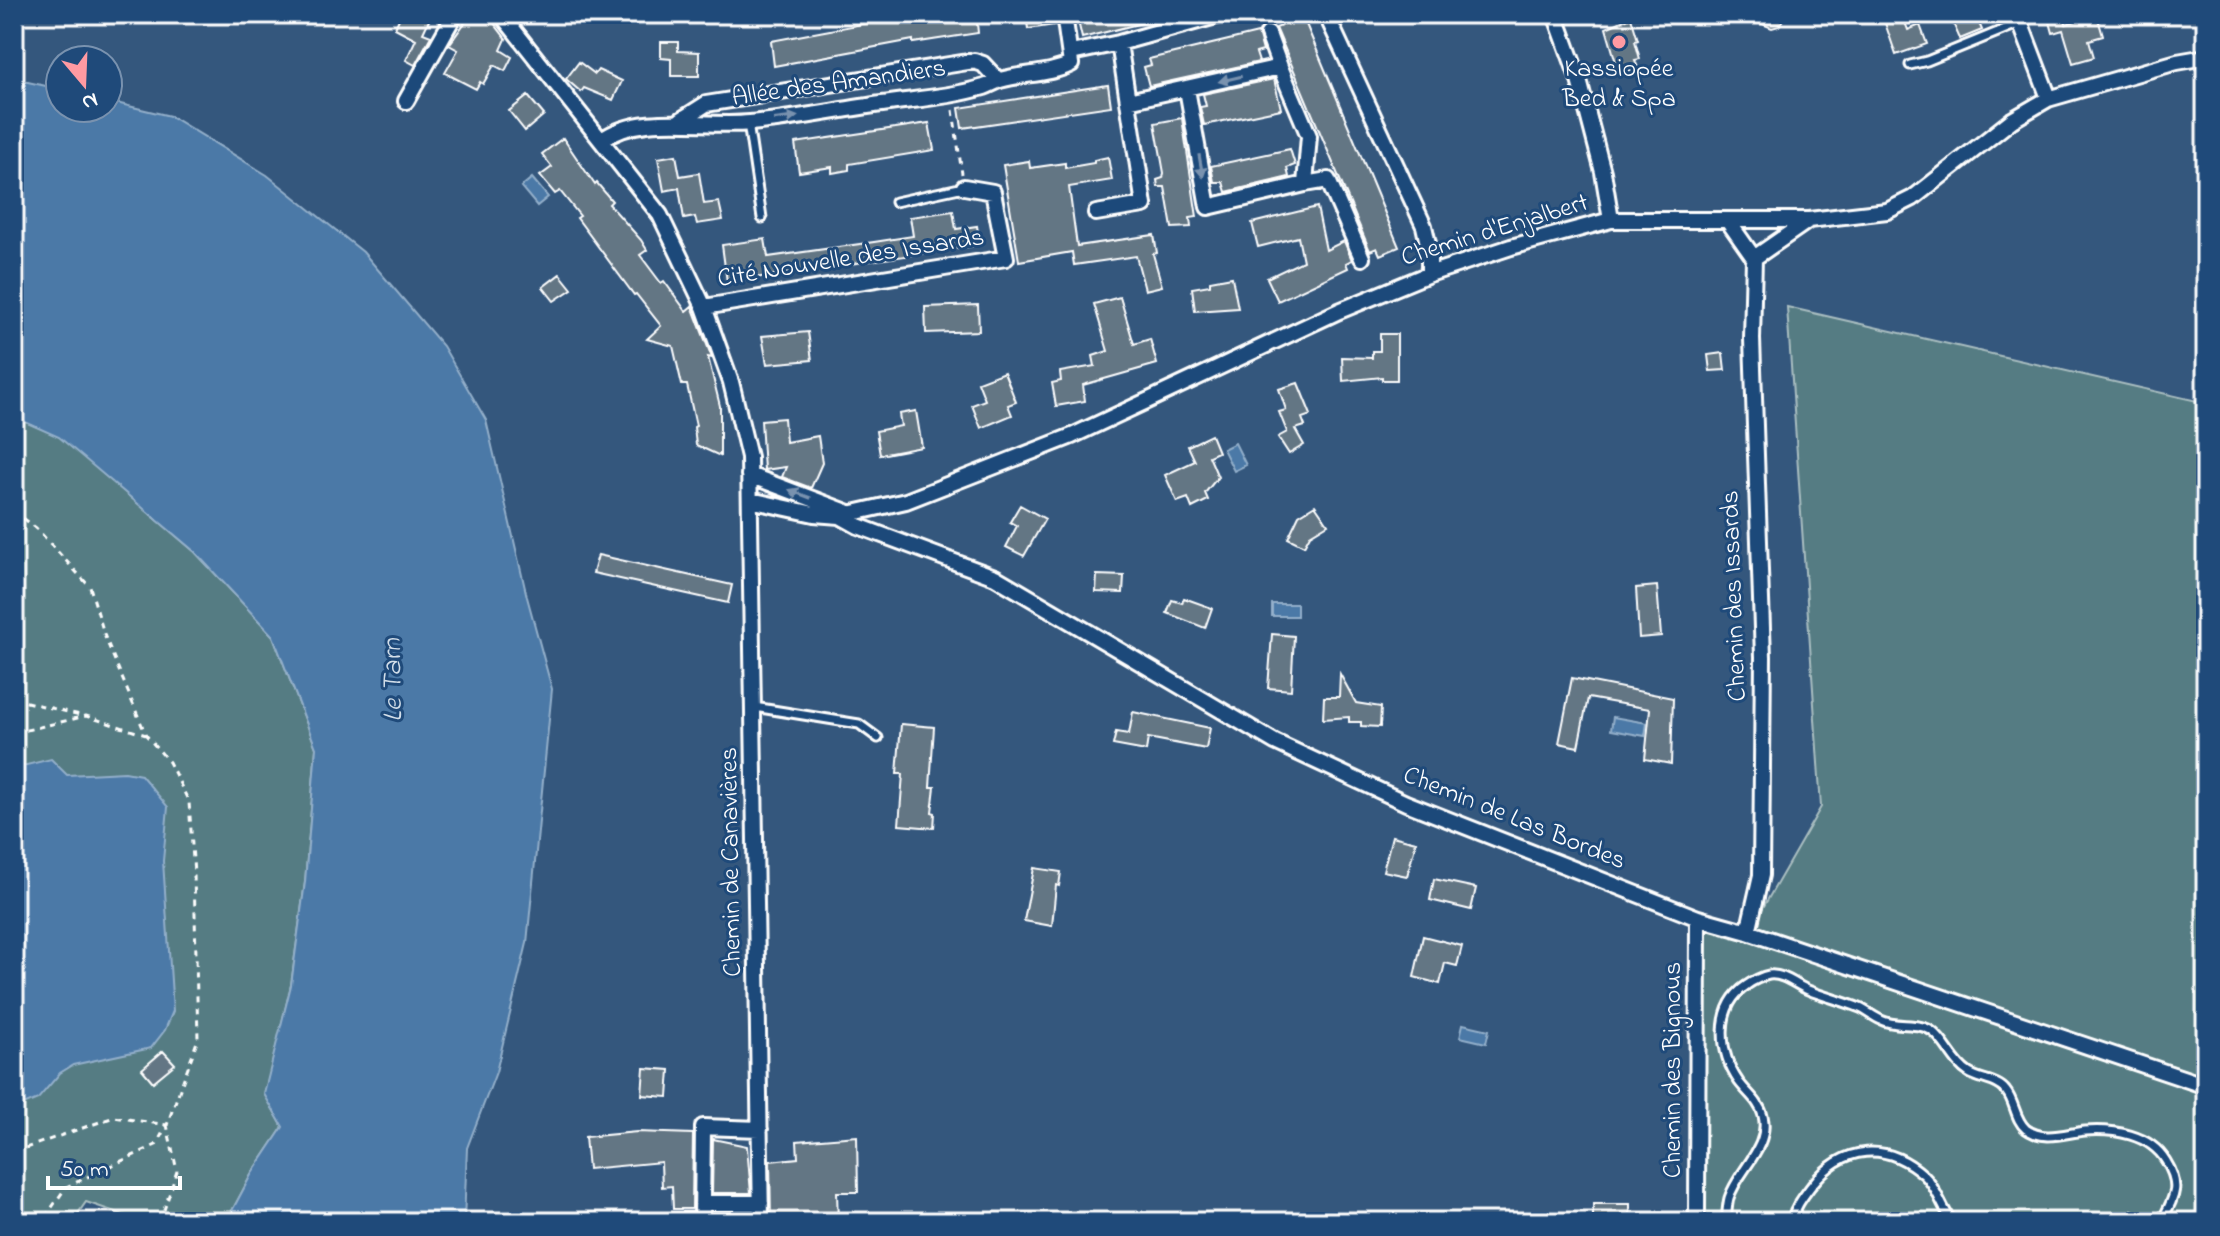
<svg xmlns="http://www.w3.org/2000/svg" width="2220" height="1236" font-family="'Indie Flower',sans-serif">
  <rect width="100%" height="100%" fill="#34577d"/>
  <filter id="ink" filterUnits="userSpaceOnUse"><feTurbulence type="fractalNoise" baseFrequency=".0125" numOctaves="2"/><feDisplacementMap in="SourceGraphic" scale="16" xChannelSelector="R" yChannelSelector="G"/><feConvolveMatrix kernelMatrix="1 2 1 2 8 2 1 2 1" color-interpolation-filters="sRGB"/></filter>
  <g filter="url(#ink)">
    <path fill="#547c83" stroke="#aabec1" stroke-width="2" d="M 1787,307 L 2206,403 L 2206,1222 L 1697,1222 L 1698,918 L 1749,932 L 1821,807 Z
      M 14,417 L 59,436 L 195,552 L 273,636 L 316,748 L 305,882 L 291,985 L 265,1094 L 283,1127 L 251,1175 L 226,1222 L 144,1222 L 86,1202 L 72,1222 L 14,1222 Z"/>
    <path fill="#4b79a7" stroke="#93afca" stroke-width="2" d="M 14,79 L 60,89 L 60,108 L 108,108 L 108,101 L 170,116 L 267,175 L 363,252 L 443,346 L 486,420 L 527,597 L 552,689 L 527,943 L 496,1072 L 467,1148 L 464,1222 L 226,1222 L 251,1175 L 283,1127 L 264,1094 L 291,985 L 305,882 L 316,748 L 273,636 L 195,552 L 59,437 L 14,417 Z
      M 532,178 L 548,197 L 537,206 L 521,187 Z
      M 1235,443 L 1246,465 L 1234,471 L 1223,449 Z
      M 1272,604 L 1297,604 L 1297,616 L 1272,616 Z
      M 1613,717 L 1647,723 L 1645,736 L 1611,730 Z
      M 51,759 L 67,775 L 125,772 L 141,775 L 168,807 L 163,861 L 173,1011 L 165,1030 L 151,1048 L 73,1065 L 60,1073 L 38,1099 L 14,1109 L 14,768 Z
      M 1463,1024 L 1489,1030 L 1486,1043 L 1460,1037 Z"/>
    <path fill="#647684" stroke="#fff" stroke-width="2" d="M 401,14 L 432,14 L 423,33 L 431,36 L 415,65 L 406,60 L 416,39 L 395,28 Z
      M 471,14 L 487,14 L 506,39 L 501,50 L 512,57 L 505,71 L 494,65 L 483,84 L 480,82 L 476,89 L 445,73 L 458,50 L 449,45 Z
      M 943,14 L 976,14 L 978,33 L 913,43 L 913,40 L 774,66 L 771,41 L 894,18 L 909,16 L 909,19 Z
      M 1026,14 L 1054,14 L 1055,25 L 1028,29 Z
      M 1091,14 L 1157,14 L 1158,19 L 1082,38 L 1077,17 Z
      M 1738,14 L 1786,14 L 1779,26 L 1772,28 Z
      M 1949,14 L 1975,14 L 1982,30 L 1960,39 Z
      M 2064,14 L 2066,24 L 2097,15 L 2103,36 L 2089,40 L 2094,57 L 2073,63 L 2063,30 L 2053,33 L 2049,18 Z
      M 1303,17 L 1399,247 L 1380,255 L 1377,248 L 1370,251 L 1276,28 Z
      M 1631,17 L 1638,40 L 1635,41 L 1640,59 L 1635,60 L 1638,68 L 1622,72 L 1620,65 L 1617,66 L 1606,28 Z
      M 1903,17 L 1908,30 L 1920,25 L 1927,44 L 1896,55 L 1885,23 Z
      M 1258,33 L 1263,51 L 1256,53 L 1259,62 L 1149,86 L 1144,67 L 1151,65 L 1149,59 Z
      M 661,42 L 678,42 L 678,51 L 699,52 L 699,76 L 671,76 L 671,59 L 661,58 Z
      M 579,62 L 595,74 L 598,70 L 622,81 L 613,100 L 584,88 L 581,92 L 566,79 Z
      M 1274,79 L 1281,109 L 1204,125 L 1200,107 L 1206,106 L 1203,94 Z
      M 1108,85 L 1111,106 L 962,128 L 959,108 Z
      M 528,96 L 544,115 L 525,131 L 509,111 Z
      M 1182,118 L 1197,217 L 1190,218 L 1191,227 L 1172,228 L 1165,187 L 1158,187 L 1157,180 L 1163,178 L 1164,173 L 1155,123 Z
      M 929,123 L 934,150 L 849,164 L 849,170 L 832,173 L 832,167 L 799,172 L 795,143 Z
      M 563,138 L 595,185 L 597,183 L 612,201 L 609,204 L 641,240 L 647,250 L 640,255 L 661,283 L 664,281 L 686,311 L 692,306 L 712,358 L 708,357 L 720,406 L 720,456 L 696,445 L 694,427 L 696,426 L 687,385 L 682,385 L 673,346 L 647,339 L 661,326 L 636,294 L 634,295 L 577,218 L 580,216 L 560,191 L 555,194 L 540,176 L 552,167 L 542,154 Z
      M 1290,149 L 1295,165 L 1287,168 L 1289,177 L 1226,192 L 1223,182 L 1214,182 L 1211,166 Z
      M 676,155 L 680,176 L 699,173 L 704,204 L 719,202 L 723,220 L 697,224 L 695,217 L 684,219 L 679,188 L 664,191 L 658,158 Z
      M 1108,157 L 1112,180 L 1069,187 L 1077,246 L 1154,235 L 1157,253 L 1153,254 L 1162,286 L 1145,290 L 1136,256 L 1074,265 L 1072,252 L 1019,261 L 1003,165 L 1029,161 L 1030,168 L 1065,163 L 1065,168 L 1094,163 L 1094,160 Z
      M 1317,207 L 1326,250 L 1344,241 L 1352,260 L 1346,263 L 1348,268 L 1278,301 L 1267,278 L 1303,261 L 1298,237 L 1258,247 L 1252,223 Z
      M 953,211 L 956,229 L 977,226 L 980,245 L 727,282 L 722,245 L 765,239 L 768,257 L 874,242 L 913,236 L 910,217 Z
      M 560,274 L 572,289 L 554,301 L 543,287 Z
      M 1232,277 L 1238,308 L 1195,311 L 1192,288 L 1210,285 L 1210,281 Z
      M 1120,297 L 1134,344 L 1150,339 L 1157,364 L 1083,385 L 1085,401 L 1056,406 L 1052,383 L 1061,381 L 1060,372 L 1095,366 L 1093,356 L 1108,351 L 1094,304 Z
      M 978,305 L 979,331 L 926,333 L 925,307 Z
      M 808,332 L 812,360 L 767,364 L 762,336 Z
      M 1380,334 L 1397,334 L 1397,380 L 1382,380 L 1382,377 L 1343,381 L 1342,357 L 1372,358 L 1372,351 L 1380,351 Z
      M 1723,353 L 1725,370 L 1710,371 L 1708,355 Z
      M 1004,372 L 1016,402 L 1008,405 L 1012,415 L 981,428 L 972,405 L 985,400 L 978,382 Z
      M 1298,383 L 1311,415 L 1302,418 L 1305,426 L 1295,429 L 1304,445 L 1289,454 L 1278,437 L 1287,432 L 1279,412 L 1286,410 L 1279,389 Z
      M 916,411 L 922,447 L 880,455 L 876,431 L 901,426 L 899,414 Z
      M 784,418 L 786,442 L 818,436 L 822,463 L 811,488 L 782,477 L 786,467 L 764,470 L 761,420 Z
      M 1211,435 L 1218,452 L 1209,456 L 1218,477 L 1205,493 L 1208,500 L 1192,508 L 1188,498 L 1177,502 L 1165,475 L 1195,461 L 1188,446 Z
      M 1020,505 L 1045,519 L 1024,556 L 1006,547 L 1017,526 L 1010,522 Z
      M 1315,505 L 1328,524 L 1310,535 L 1304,546 L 1288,538 L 1299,515 Z
      M 598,555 L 732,585 L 728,603 L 593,573 Z
      M 1097,575 L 1124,576 L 1123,593 L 1096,592 Z
      M 1657,586 L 1661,636 L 1639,638 L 1636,588 Z
      M 1184,598 L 1212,608 L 1205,628 L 1167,613 L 1172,600 L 1182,603 Z
      M 1272,634 L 1294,636 L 1291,690 L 1268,688 Z
      M 1340,674 L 1356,703 L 1381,707 L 1380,727 L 1361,726 L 1361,722 L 1349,722 L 1349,717 L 1323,719 L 1324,697 L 1339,697 Z
      M 1572,678 L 1673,698 L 1671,764 L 1645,759 L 1650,709 L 1588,698 L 1578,747 L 1559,743 Z
      M 1133,712 L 1210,728 L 1206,749 L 1148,738 L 1146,751 L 1113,745 L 1116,732 L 1129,734 Z
      M 901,724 L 934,727 L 930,787 L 935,787 L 932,812 L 935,813 L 934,828 L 899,825 L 903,774 L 897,774 Z
      M 1392,836 L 1416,842 L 1407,876 L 1383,871 Z
      M 1034,868 L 1061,872 L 1059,886 L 1056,885 L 1052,926 L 1024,921 Z
      M 1434,879 L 1476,888 L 1471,910 L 1430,900 Z
      M 1423,936 L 1462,946 L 1457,966 L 1445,963 L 1440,984 L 1414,977 Z
      M 163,1051 L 175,1064 L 153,1082 L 142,1069 Z
      M 644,1068 L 670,1070 L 668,1097 L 642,1095 Z
      M 637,1132 L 693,1134 L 692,1209 L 673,1209 L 672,1186 L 662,1187 L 661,1162 L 588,1169 L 585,1137 Z
      M 857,1136 L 858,1192 L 837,1192 L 838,1222 L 771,1222 L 770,1161 L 798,1158 L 797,1141 Z
      M 713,1139 L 747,1146 L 751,1193 L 712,1193 Z
      M 1593,1204 L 1630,1204 L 1630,1222 L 1593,1222 Z
      M 712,1213 L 751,1213 L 751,1222 L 712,1222 Z"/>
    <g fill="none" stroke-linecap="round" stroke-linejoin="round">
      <defs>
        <path id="lane" d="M 1910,65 L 1927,61 L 2020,23
          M 748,123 L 762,218
          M 895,202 L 964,187
          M 754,707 L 859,724 L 878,738
          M 1726,1222 C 1727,1214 1727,1206 1729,1198 C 1737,1171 1771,1147 1763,1116 C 1760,1102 1747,1093 1739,1082 C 1719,1053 1714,1007 1747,985 C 1752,981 1763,976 1769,975 C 1783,973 1796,985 1808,990 C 1825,997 1843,1001 1860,1008 C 1867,1011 1874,1017 1881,1020 C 1896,1028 1920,1021 1933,1032 C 1947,1043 1953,1063 1969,1073 C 1980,1080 1998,1080 2006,1091 C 2015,1102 2015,1120 2026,1129 C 2043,1142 2066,1133 2085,1131 C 2114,1129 2150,1134 2166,1161 C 2182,1187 2174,1197 2161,1222
          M 1791,1222 C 1795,1207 1803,1197 1812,1185 C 1843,1145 1886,1141 1924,1175 C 1937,1187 1941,1208 1953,1222"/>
        <path id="street" d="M 501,14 L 660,215 L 704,307 L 731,382 L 749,457 L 761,1222
          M 1326,14 L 1424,226 L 1429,248 L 1429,274
          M 1555,14 L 1579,80 L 1603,172 L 1611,220
          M 2017,14 L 2049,98
          M 1268,34 L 1280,67
          M 1071,53 L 1119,43 L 1223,14
          M 406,101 L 455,14
          M 1128,101 L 1280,67 L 1309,136 L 1305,184 L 1208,207 L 1187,89
          M 681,120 L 706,104 L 974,61 L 983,64 L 998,80
          M 602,140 C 642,111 703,128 750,123 C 794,119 838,110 882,104 C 916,99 951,97 984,87 C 990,85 995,82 1000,80 C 1024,73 1049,75 1071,64 L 1064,14
          M 1305,184 L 1328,180 L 1362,258
          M 1096,213 L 1144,205 L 1119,43
          M 1728,221 L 1754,258 L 1752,339 L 1763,657 L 1761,875 L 1748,932
          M 1754,258 L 1809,220
          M 704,307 L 1006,258 L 993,192 L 964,187
          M 749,475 L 847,512
          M 750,500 L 814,514 L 840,516 L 906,501 L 1072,436 L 1339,311 L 1429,274 L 1511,247 L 1611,220 L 1809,220 L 1887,211 L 1913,198 L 2012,120 L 2048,99 L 2177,62 L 2206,57
          M 840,516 L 858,526 L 995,577 L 1275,742 L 1406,803 L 1698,918 L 1748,932 L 2206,1086
          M 702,1203 L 761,1203
          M 702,1222 L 703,1127 L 760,1129
          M 1697,1222 L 1698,918"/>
      </defs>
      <use href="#lane" stroke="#fff" stroke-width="13"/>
      <use href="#street" stroke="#fff" stroke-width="20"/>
      <path stroke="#fff" stroke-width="3" stroke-dasharray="6 6" stroke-linecap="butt" d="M 953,110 L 962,174
        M 14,511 L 36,528 L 90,587 L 105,637 L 146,735 L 169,762 L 189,802 L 194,874 L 198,1039 L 167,1125 L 156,1145 L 66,1187 L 42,1222
        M 14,699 L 84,716
        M 14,733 L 86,716 L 146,735
        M 14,1152 L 114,1117 L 167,1125
        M 2131,1210 L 2150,1218
        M 160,1222 L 177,1171 L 167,1125"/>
      <use href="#lane" stroke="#1f4a7a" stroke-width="7"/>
      <use href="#street" stroke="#1f4a7a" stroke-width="14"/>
    </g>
    <defs><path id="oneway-solid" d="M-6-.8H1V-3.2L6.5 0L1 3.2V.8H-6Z" transform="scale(2)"/></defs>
    <g fill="#7992af">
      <use href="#oneway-solid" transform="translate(1230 79) rotate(167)"/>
      <use href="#oneway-solid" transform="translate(786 118) rotate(-8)"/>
      <use href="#oneway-solid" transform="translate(1201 166) rotate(80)"/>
      <use href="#oneway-solid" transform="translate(800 494) rotate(-159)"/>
    </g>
  </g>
  <circle fill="#ff9aa2" stroke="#1f4a7a" stroke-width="3" cx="1619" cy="42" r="8"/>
  <g text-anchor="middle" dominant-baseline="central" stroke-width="6" stroke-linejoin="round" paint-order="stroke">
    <g font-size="26" fill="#fff" stroke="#1f4a7a">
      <text x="1619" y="70">Kassiopée<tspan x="1619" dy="30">Bed &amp; Spa</tspan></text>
    </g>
    <g font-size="26" fill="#fff" stroke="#1f4a7a">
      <text transform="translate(839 84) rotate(-8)">Allée des Amandiers</text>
      <text transform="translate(1495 231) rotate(-17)">Chemin d'Enjalbert</text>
      <text transform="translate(851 259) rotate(-9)">Cité Nouvelle des Issards</text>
      <text transform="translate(1735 596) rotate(-92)">Chemin des Issards</text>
      <text transform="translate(1514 819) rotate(22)">Chemin de Las Bordes</text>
      <text transform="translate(732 862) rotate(-91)">Chemin de Canavières</text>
      <text transform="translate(1674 1070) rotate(-90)">Chemin des Bignous</text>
    </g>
    <g font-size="28" font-style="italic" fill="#d2dee9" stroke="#1f4a7a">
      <text transform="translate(394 680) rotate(-91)">Le Tarn</text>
    </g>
  </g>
  <rect width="2220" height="1236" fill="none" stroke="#1f4a7a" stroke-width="48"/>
  <rect x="24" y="24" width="2172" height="1188" fill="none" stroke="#fff" stroke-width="3" filter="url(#ink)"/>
  <g transform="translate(84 84) rotate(161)"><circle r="38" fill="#1f4a7a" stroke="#7992af" stroke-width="2"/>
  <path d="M0-6L14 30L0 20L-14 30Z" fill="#ff9aa2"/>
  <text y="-12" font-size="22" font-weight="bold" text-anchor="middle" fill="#ffffff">N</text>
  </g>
  <path d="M48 1176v12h132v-12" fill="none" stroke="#ffffff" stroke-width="4"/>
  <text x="60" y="1176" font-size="24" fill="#ffffff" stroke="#1f4a7a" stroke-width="6" paint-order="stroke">50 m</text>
</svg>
